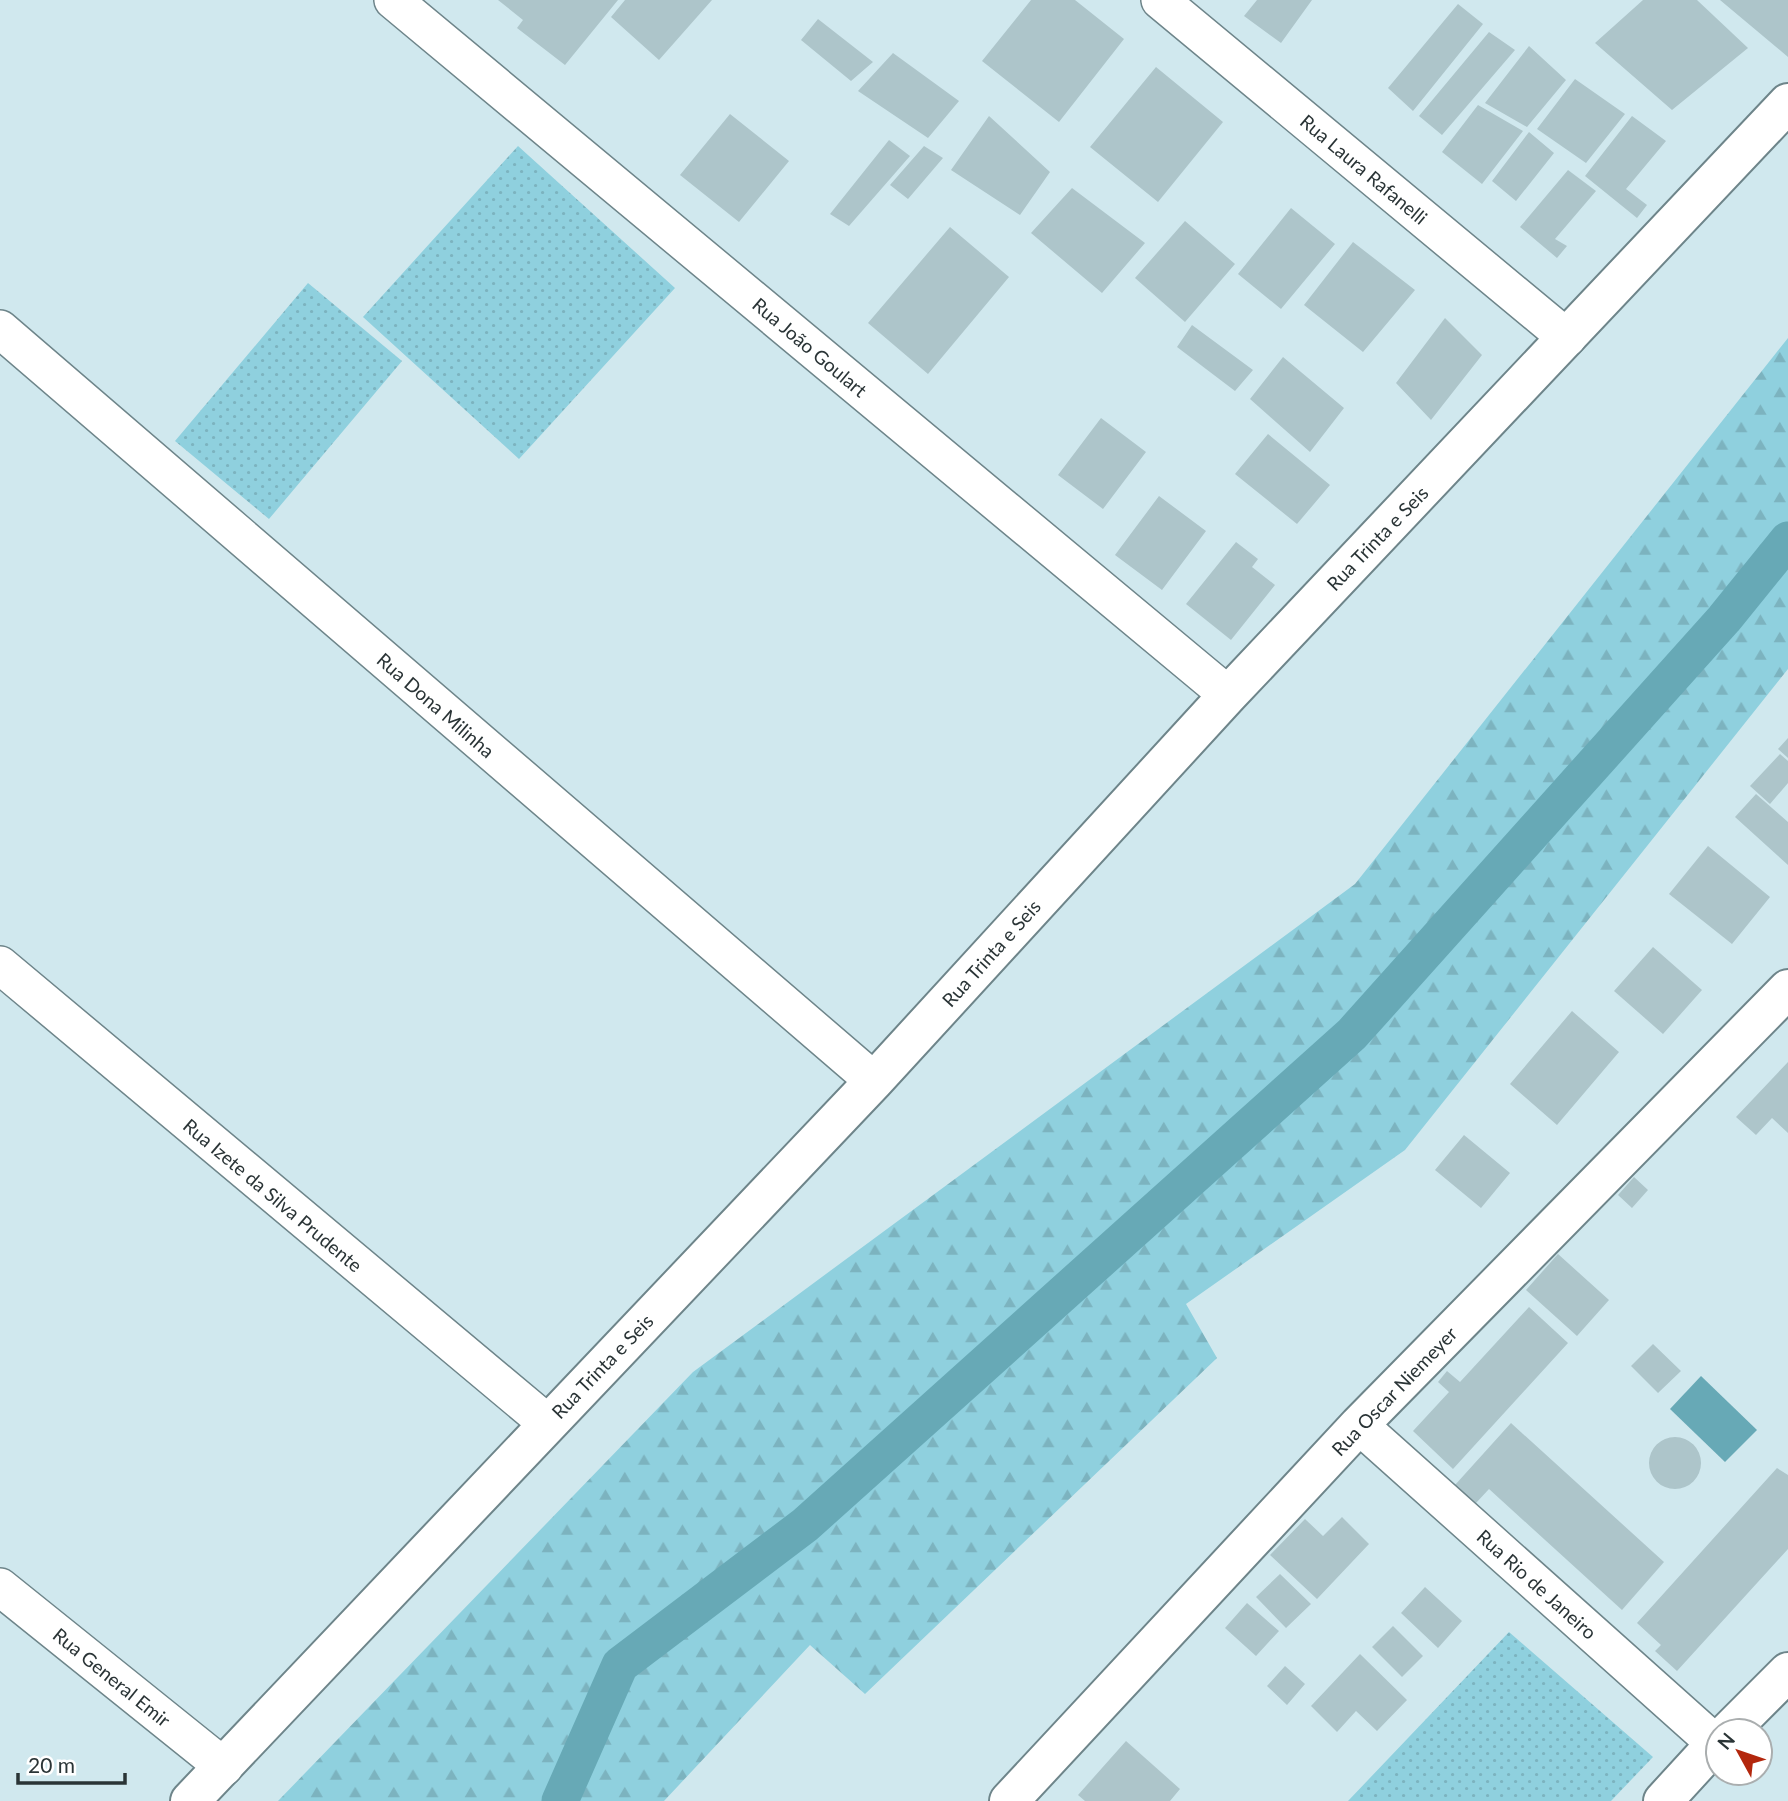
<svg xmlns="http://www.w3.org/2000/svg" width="1788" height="1801" font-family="Lato,sans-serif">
  <defs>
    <pattern id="grass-dots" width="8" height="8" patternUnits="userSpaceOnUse" patternTransform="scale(1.75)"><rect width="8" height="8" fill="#8fd0de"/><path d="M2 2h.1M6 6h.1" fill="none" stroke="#7cb3bf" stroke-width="1.8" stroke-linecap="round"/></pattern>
    <pattern id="forest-firs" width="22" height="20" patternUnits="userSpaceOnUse" patternTransform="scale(1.75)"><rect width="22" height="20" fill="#8fd0de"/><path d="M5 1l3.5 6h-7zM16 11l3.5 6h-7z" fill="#7cb3bf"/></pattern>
  </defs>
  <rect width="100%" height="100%" fill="#d0e8ee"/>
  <path fill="url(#grass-dots)" d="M 518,146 L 675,288 L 519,459 L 363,317 Z
    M 308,283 L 402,361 L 269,519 L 175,441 Z
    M 1509,1632 L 1653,1757 L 1611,1801 L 1348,1801 Z"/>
  <path fill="url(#forest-firs)" d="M 1788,338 L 1788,669 L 1405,1150 L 1186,1304 L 1217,1358 L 865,1694 L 810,1645 L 664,1801 L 278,1801 L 693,1372 L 1355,884 Z"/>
  <path fill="#67a9b6" d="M 1701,1376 L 1757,1430 L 1725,1462 L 1670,1409 Z"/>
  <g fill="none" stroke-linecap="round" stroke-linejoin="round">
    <path stroke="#67a9b6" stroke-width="37" d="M 560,1801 L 620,1665 L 805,1525 L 1352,1034 L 1724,619 L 1788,540"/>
  </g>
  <path fill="#adc5ca" d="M 498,0 L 618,0 L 565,65 L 517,28 L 523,20 Z
    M 625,0 L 712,0 L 659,60 L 611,17 Z
    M 1031,0 L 1075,0 L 1124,39 L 1059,122 L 982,61 Z
    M 1257,0 L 1312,0 L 1281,43 L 1244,16 Z
    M 1643,0 L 1697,0 L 1748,48 L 1672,110 L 1595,43 Z
    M 1720,0 L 1788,0 L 1788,57 Z
    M 1458,4 L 1483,24 L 1413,111 L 1388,88 Z
    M 818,19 L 873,62 L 851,81 L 801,40 Z
    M 1489,32 L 1515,50 L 1442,135 L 1419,116 Z
    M 1529,46 L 1566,80 L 1527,127 L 1485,103 Z
    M 893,53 L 959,101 L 928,138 L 858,91 Z
    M 1156,67 L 1223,122 L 1158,202 L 1090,147 Z
    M 1575,79 L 1625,114 L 1586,163 L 1537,129 Z
    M 1478,105 L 1523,131 L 1482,184 L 1442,152 Z
    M 730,114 L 789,161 L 739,222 L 680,175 Z
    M 989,116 L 1050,172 L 1020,215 L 951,170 Z
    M 1632,116 L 1666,141 L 1626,189 L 1647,205 L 1637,218 L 1585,176 Z
    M 1529,132 L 1554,153 L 1516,201 L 1492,181 Z
    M 889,140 L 910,156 L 849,226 L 830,214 Z
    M 924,146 L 943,158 L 908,199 L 890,185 Z
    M 1568,170 L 1596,191 L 1555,239 L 1567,246 L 1557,258 L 1520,227 Z
    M 1072,188 L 1145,243 L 1102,293 L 1031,233 Z
    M 1291,208 L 1335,244 L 1281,309 L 1238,274 Z
    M 1185,221 L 1235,264 L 1185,322 L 1135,278 Z
    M 950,227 L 1009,277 L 928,374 L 868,323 Z
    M 1353,242 L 1415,290 L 1363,352 L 1304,305 Z
    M 1445,318 L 1482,355 L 1431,420 L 1396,383 Z
    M 1192,325 L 1253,370 L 1235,391 L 1177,347 Z
    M 1283,357 L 1344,408 L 1310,452 L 1250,399 Z
    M 1101,418 L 1146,452 L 1103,509 L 1058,475 Z
    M 1268,434 L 1330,485 L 1297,524 L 1235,474 Z
    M 1159,496 L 1206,531 L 1162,590 L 1115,555 Z
    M 1236,542 L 1258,559 L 1252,567 L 1275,585 L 1231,640 L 1186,604 Z
    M 1788,738 L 1788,758 L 1778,749 Z
    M 1780,754 L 1788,761 L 1788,783 L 1770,804 L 1750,786 Z
    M 1756,794 L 1788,822 L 1788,865 L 1735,817 Z
    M 1708,846 L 1770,897 L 1732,944 L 1669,894 Z
    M 1653,947 L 1702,990 L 1663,1034 L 1614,991 Z
    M 1572,1011 L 1619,1052 L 1557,1125 L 1510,1084 Z
    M 1788,1062 L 1788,1133 L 1772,1118 L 1756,1135 L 1736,1117 Z
    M 1464,1135 L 1510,1173 L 1481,1208 L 1435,1170 Z
    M 1634,1177 L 1648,1190 L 1632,1208 L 1618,1195 Z
    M 1558,1254 L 1609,1300 L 1577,1336 L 1526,1290 Z
    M 1529,1307 L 1568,1343 L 1453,1469 L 1413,1431 L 1449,1392 L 1438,1382 L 1447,1371 L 1460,1382 Z
    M 1653,1344 L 1681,1371 L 1658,1393 L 1631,1366 Z
    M 1511,1423 L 1664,1562 L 1622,1610 L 1489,1489 L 1476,1503 L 1455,1485 Z
    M1649 1463a26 26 0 1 1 52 0a26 26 0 1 1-52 0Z
    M 1777,1468 L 1788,1475 L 1788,1549 L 1677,1671 L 1655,1651 L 1661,1645 L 1637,1623 Z
    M 1342,1517 L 1369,1544 L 1317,1599 L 1270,1555 L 1305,1519 L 1323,1536 Z
    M 1280,1574 L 1311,1604 L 1286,1628 L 1256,1597 Z
    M 1425,1587 L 1462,1621 L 1438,1648 L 1401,1613 Z
    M 1247,1603 L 1279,1631 L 1256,1656 L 1225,1628 Z
    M 1393,1626 L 1423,1656 L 1402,1677 L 1372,1647 Z
    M 1360,1654 L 1407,1700 L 1377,1731 L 1356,1711 L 1337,1732 L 1311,1706 Z
    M 1285,1666 L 1305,1684 L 1287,1705 L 1267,1686 Z
    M 1126,1741 L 1180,1789 L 1170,1801 L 1085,1801 L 1078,1795 Z"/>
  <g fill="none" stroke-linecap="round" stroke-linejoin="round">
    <defs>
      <path id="street" d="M 393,0 L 1228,695
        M 1160,0 L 1567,338
        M 0,329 L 874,1081
        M 0,965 L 547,1423
        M 1359,1425 L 1716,1744
        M 0,1587 L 224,1767"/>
      <path id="secondary" d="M 1729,1731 L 1788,1672
        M 190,1801 L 874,1081 L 1228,695 L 1788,103
        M 1009,1801 L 1359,1425 L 1788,989
        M 1663,1801 L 1718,1741"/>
    </defs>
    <use href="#street" stroke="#6e858a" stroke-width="40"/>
    <use href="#secondary" stroke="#6e858a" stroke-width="42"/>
    <use href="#street" stroke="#fff" stroke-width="37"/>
    <use href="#secondary" stroke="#fff" stroke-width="38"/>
  </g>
  <g text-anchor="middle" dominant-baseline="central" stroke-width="6" stroke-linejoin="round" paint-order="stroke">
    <g font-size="19" fill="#2a3436" stroke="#fff">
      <text transform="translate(1364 169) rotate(40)">Rua Laura Rafanelli</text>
      <text transform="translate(810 347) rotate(40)">Rua João Goulart</text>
      <text transform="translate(1377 538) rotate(-46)">Rua Trinta e Seis</text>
      <text transform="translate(436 705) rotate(41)">Rua Dona Milinha</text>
      <text transform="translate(991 953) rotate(-48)">Rua Trinta e Seis</text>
      <text transform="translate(273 1195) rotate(40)">Rua Izete da Silva Prudente</text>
      <text transform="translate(602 1366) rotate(-46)">Rua Trinta e Seis</text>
      <text transform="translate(1394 1391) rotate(-46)">Rua Oscar Niemeyer</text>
      <text transform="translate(1537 1584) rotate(42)">Rua Rio de Janeiro</text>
      <text transform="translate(112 1677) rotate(39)">Rua General Emir</text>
    </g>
  </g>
  <g transform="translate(1739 1752) rotate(310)"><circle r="33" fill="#ffffff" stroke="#aaaeaf" stroke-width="2"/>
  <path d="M0-5L12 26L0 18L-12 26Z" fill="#b3270d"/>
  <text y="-10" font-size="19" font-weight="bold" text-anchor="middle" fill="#2a3436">N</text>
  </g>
  <path d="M18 1773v10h107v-10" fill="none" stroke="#2a3436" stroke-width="3.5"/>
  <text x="28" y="1773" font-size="21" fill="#2a3436" stroke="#ffffff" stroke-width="5" paint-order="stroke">20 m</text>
</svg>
